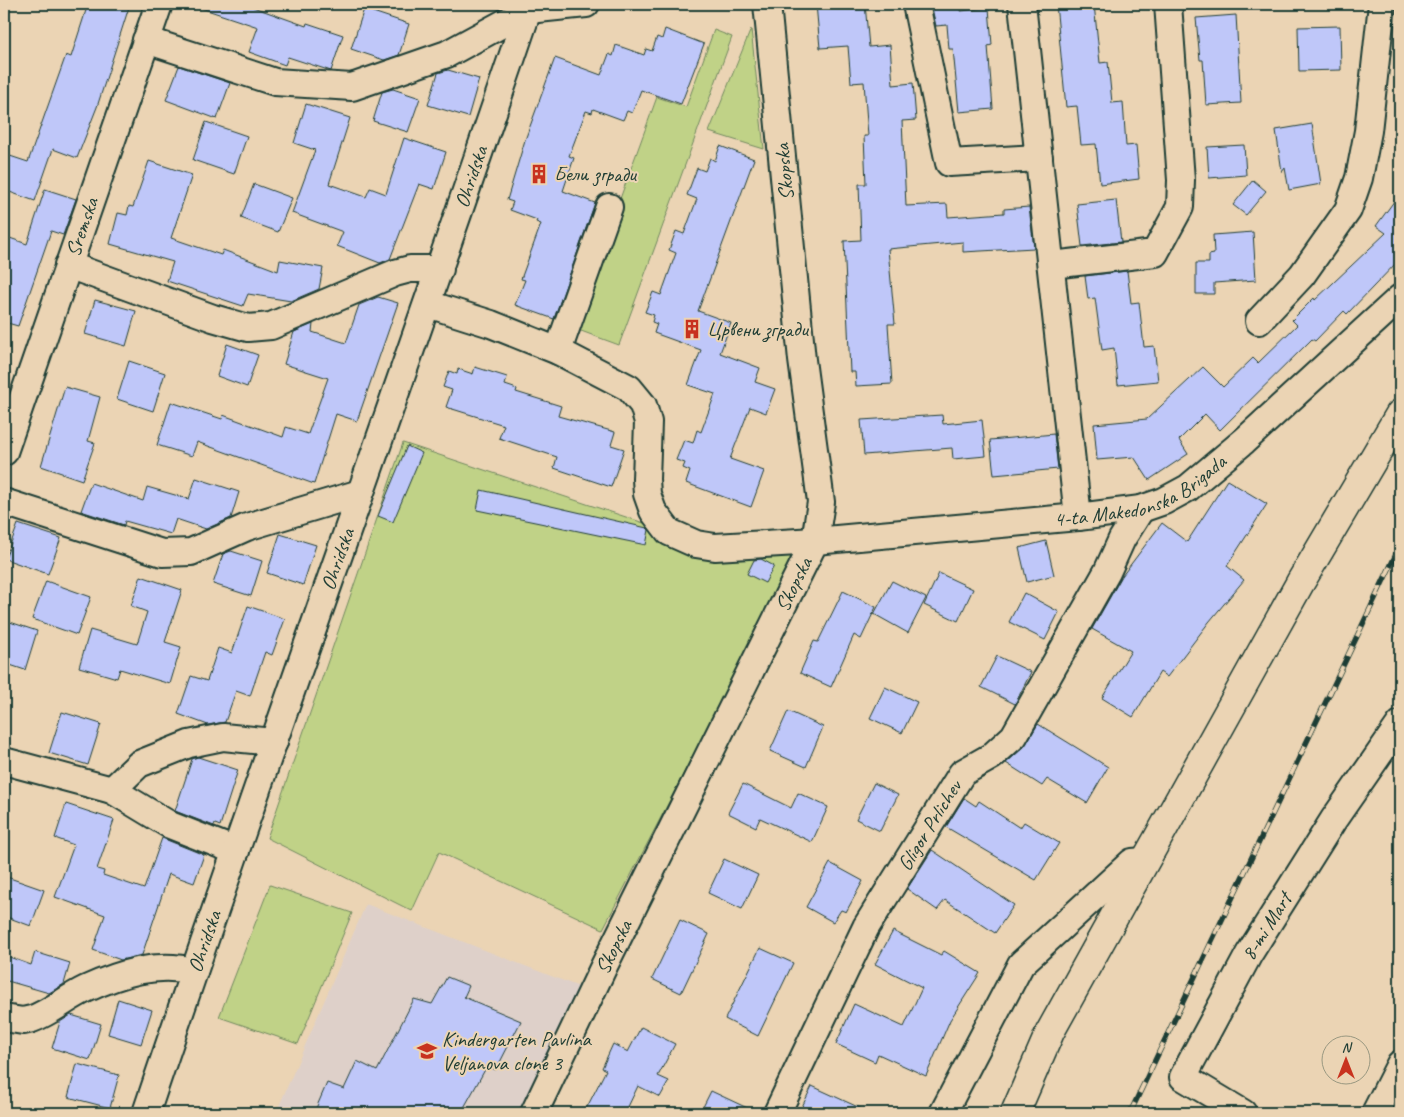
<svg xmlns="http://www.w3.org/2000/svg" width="1404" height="1117" font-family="Caveat,sans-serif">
  <rect width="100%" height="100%" fill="#ebd4b4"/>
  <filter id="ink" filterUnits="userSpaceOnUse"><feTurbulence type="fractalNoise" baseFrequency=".02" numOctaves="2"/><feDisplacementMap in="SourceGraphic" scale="10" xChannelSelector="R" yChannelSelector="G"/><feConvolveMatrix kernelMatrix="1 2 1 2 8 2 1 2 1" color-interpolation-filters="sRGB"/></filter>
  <g filter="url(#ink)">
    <path fill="#ded0c9" d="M 366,904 L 582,988 L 522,1113 L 276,1113 Z"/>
    <path fill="#c0d287" stroke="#70885e" d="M 751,29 L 764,149 L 709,132 Z
      M 714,30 L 732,37 L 619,345 L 573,328 L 657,97 L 686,107 Z
      M 403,443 L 656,527 L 694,558 L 797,555 L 603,929 L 439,852 L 412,911 L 267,838 Z
      M 270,885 L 352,913 L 298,1044 L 219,1017 Z"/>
    <path fill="#bfc7f9" stroke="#1f3d34" d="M 88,4 L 130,4 L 97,107 L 77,158 L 53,149 L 35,201 L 4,190 L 4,154 L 28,162 L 66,55 L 71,57 Z
      M 199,4 L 254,4 L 253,7 L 306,26 L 307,23 L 343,35 L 331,71 L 288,57 L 285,65 L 249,52 L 258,27 L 198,7 Z
      M 816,4 L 865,4 L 869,47 L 890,45 L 893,85 L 913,83 L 916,120 L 902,121 L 906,206 L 947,204 L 948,217 L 1004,213 L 1004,209 L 1029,207 L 1034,248 L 963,252 L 963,242 L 888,249 L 895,324 L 888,324 L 892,384 L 856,386 L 855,372 L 850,372 L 844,241 L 861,240 L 859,184 L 866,184 L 864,136 L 868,136 L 864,82 L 851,83 L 848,46 L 820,48 Z
      M 931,4 L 961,4 L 961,11 L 989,8 L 992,45 L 988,46 L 993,109 L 959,112 L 953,49 L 949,49 L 947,25 L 936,26 Z
      M 1056,4 L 1094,4 L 1100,63 L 1108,62 L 1112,103 L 1123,102 L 1126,146 L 1136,145 L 1139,179 L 1100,184 L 1096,144 L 1081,145 L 1077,106 L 1066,107 Z
      M 364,9 L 409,24 L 399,55 L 384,60 L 351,49 Z
      M 1236,15 L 1241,103 L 1206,105 L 1203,60 L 1200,60 L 1196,18 Z
      M 1340,26 L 1341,70 L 1299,71 L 1298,27 Z
      M 665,29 L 704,44 L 681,104 L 641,90 L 632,113 L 627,111 L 623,120 L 593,109 L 592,113 L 586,111 L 569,156 L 574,158 L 563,191 L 595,203 L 554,319 L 515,305 L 525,280 L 521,279 L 541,224 L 536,222 L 537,220 L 510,210 L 513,202 L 507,200 L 525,140 L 555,58 L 601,75 L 609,54 L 613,56 L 616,45 L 644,55 L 646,49 L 652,51 L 657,37 L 662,39 Z
      M 179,66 L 230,83 L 217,119 L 166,100 Z
      M 448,70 L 479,79 L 468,117 L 428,105 L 438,73 Z
      M 393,89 L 420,98 L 408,132 L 373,121 L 382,92 Z
      M 306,104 L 350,118 L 329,184 L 366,197 L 370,188 L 386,194 L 404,138 L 446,152 L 434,189 L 419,184 L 390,259 L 380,263 L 337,246 L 343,232 L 292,213 L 315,150 L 294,143 Z
      M 206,122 L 247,136 L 234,174 L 193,160 Z
      M 1312,124 L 1321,184 L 1289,190 L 1285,168 L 1282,172 L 1276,130 Z
      M 1244,145 L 1246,175 L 1209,178 L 1207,147 Z
      M 720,146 L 754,159 L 698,311 L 731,323 L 720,353 L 760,368 L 755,382 L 775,389 L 766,413 L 750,407 L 730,459 L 764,471 L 751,507 L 686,483 L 690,471 L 683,468 L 685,463 L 676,460 L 684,440 L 693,443 L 697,430 L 701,432 L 715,394 L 688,385 L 701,350 L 654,333 L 657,324 L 652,322 L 654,315 L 645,312 L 653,292 L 661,295 L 676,253 L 669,250 L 676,231 L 684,234 L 697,199 L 687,195 L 697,168 L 705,171 L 710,158 L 715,161 Z
      M 149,161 L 192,175 L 171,238 L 221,255 L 223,250 L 278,271 L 280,260 L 323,268 L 319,289 L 291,301 L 248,294 L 243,306 L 167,281 L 173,262 L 110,244 L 118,213 L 127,215 L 129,206 L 133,207 Z
      M 1253,180 L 1266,191 L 1246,215 L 1233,205 Z
      M 254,184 L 292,198 L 278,232 L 241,218 Z
      M 45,189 L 76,199 L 63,235 L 51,231 L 18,326 L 4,322 L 4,236 L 27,244 Z
      M 1400,193 L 1400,259 L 1347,314 L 1344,311 L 1315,341 L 1312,339 L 1220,430 L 1205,414 L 1179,440 L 1188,454 L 1149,480 L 1134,457 L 1097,460 L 1094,424 L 1147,419 L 1203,367 L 1223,387 L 1253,358 L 1258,363 L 1297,325 L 1292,320 L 1314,298 L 1315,300 L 1386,233 L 1376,226 Z
      M 1116,200 L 1121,242 L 1082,246 L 1077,204 Z
      M 1253,232 L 1256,280 L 1214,283 L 1214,294 L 1196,294 L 1196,263 L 1209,263 L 1209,255 L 1214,254 L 1213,235 Z
      M 1127,271 L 1131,303 L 1139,302 L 1144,347 L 1154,346 L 1158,381 L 1118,385 L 1114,348 L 1102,350 L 1095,298 L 1088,299 L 1085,276 Z
      M 378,297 L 398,303 L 357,421 L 336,414 L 314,484 L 197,442 L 192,456 L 157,445 L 171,402 L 222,419 L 223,415 L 283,437 L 286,427 L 308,434 L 328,378 L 284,364 L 294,332 L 313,324 L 312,332 L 346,343 L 359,305 Z
      M 95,300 L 136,311 L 126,346 L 85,334 Z
      M 227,344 L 258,355 L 247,387 L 217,376 Z
      M 129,361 L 165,373 L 153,411 L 117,399 Z
      M 475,367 L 507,377 L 505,385 L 517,389 L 516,392 L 561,406 L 558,416 L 615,432 L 611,445 L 624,449 L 611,487 L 554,468 L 557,457 L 499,438 L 504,425 L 446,407 L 452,390 L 443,387 L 449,371 L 457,374 L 458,369 L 473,374 Z
      M 65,387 L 100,397 L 88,441 L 95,443 L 82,480 L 41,466 Z
      M 942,415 L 943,424 L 982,420 L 986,456 L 953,459 L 952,448 L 864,455 L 861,420 Z
      M 1054,434 L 1058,469 L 994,475 L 990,440 Z
      M 407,446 L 422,453 L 393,522 L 378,516 Z
      M 196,478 L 239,492 L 231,518 L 206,529 L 176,519 L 171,534 L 125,521 L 124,525 L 81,511 L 91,483 L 143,501 L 147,487 L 189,499 Z
      M 1227,480 L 1267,504 L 1227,566 L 1244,580 L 1209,622 L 1167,677 L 1160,672 L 1133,717 L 1102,698 L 1131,651 L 1092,629 L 1122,576 L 1162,523 L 1187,542 Z
      M 481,490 L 647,528 L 649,530 L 646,545 L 477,510 Z
      M 18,524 L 61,538 L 48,574 L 5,559 Z
      M 280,534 L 316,545 L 303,585 L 267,573 Z
      M 1046,541 L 1054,575 L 1027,582 L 1019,548 Z
      M 231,551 L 262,561 L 251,596 L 213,584 L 223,554 Z
      M 761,559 L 774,566 L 765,583 L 747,574 L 754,560 Z
      M 939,573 L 973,589 L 958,621 L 924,605 Z
      M 141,576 L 182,590 L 165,642 L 181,647 L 170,684 L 120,669 L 117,678 L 79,667 L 90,630 L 137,644 L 147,612 L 131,606 Z
      M 46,581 L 91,597 L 77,635 L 32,619 Z
      M 892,581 L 926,598 L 908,633 L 874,614 Z
      M 843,591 L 876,607 L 861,639 L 854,635 L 831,687 L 800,673 L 814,641 L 818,642 Z
      M 1024,593 L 1059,612 L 1045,640 L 1009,622 Z
      M 248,606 L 285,619 L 272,655 L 265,652 L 250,696 L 236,691 L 225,722 L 208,725 L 178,714 L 191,676 L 207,681 L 218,648 L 232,653 Z
      M 4,620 L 37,631 L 25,670 L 4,663 Z
      M 997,656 L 1031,672 L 1015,704 L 981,687 Z
      M 885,687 L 917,702 L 902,733 L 870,718 Z
      M 788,711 L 823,727 L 806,767 L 770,751 Z
      M 62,712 L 101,724 L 88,765 L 49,753 Z
      M 1038,724 L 1108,767 L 1087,803 L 1047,779 L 1042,786 L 1006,763 L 1024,747 Z
      M 198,757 L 238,770 L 220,826 L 215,824 L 214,826 L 175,811 L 192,759 Z
      M 874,783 L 898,795 L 880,831 L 856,819 Z
      M 743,784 L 791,808 L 798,793 L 828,807 L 812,842 L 760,818 L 756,827 L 728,813 Z
      M 964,798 L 976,806 L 979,801 L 1020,828 L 1024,822 L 1059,843 L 1036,880 L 946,827 Z
      M 66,804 L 114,820 L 97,869 L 104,871 L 103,875 L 144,889 L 162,838 L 204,855 L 194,883 L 169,874 L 142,955 L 121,960 L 93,950 L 105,915 L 55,897 L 74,845 L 55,838 Z
      M 932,850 L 1014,905 L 995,933 L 945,900 L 937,910 L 907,889 Z
      M 724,859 L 758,875 L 742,909 L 708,893 Z
      M 830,863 L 863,881 L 846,912 L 841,910 L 833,922 L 806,907 Z
      M 4,876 L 44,890 L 31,926 L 4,916 Z
      M 680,920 L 709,934 L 681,993 L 652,979 Z
      M 893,931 L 941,955 L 944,951 L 980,973 L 950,1020 L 926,1076 L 878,1054 L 875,1062 L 836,1044 L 854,1004 L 904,1027 L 922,988 L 875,964 Z
      M 760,948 L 793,963 L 758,1036 L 725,1019 Z
      M 35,952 L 70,963 L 64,984 L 49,993 L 4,980 L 4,955 L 31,965 Z
      M 447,977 L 469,986 L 464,997 L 521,1021 L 496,1070 L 487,1066 L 461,1113 L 314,1113 L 327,1083 L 344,1089 L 357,1061 L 377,1071 L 414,999 L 432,1004 Z
      M 118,999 L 152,1010 L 141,1044 L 108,1034 Z
      M 71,1015 L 101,1024 L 90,1060 L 52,1048 L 60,1022 Z
      M 641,1027 L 675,1044 L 658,1076 L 669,1081 L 660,1097 L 638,1086 L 625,1113 L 584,1113 L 606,1070 L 602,1068 L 613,1044 L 628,1052 Z
      M 77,1064 L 119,1075 L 110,1108 L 68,1097 Z
      M 812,1086 L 871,1113 L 799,1113 Z
      M 711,1091 L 758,1113 L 700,1113 Z"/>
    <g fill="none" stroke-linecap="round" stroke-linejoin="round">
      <defs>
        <g id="street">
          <path d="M 916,4 L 949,163 L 1039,158"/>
          <path d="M 1022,4 L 1078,517"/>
          <path d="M 146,40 L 275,82 L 352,87 L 447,54 L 528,10 L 586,4"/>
          <path d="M 68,265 L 213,318 L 248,328 L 271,326 L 395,273 L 410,269 L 440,269"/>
          <path d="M 1052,265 L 1155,253 L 1180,207 L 1181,180 L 1168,4"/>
          <path id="s1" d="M 428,304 L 491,324 L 558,351 L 629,388 L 643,405 L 648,422 L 646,479 L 647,494 L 653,511 L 669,532 L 696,544 L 715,547 L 815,541 L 1078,517 L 1141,509 L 1164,501 L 1188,488 L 1244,441 L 1400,298"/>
          <path d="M 1259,321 L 1302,275 L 1348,210 L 1359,178 L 1368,131 L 1382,4"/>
          <path d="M 558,351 L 609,207"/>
          <path id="s2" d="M 4,452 L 159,4"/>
          <path d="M 4,502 L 162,553 L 191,552 L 247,527 L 360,493"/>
          <path d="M 4,761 L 112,790 L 170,825 L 236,851"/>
          <path d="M 112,790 L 139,764 L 189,744 L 223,737 L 274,742"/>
          <path d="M 4,1018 L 23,1021 L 32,1019 C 51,1012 67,998 86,989 C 121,973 156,962 194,971"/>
          <path id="s3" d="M 146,1113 C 270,744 403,379 528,10 L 528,4"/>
          <path id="s4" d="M 534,1113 L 605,964 L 815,541 L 821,502 L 802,360 L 767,4"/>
          <path id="s5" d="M 777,1113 L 866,927 L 962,773 L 992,756 L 1014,736 L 1107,572 L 1122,539 L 1141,509"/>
          <path d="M 943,1113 L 1021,964 L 1132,862 L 1144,861"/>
          <path id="s6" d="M 1243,1113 L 1183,1077 L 1249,954 L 1334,819 L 1400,724"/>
          <path d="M 1375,1113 L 1400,1064"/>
        </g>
        <path id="secondary" d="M 1015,1113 L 1050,1032 L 1300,583 L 1400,414"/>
      </defs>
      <use href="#street" stroke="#1f3d34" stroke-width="30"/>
      <use href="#secondary" stroke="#1f3d34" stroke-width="31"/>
      <use href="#street" stroke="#ebd4b4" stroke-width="26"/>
      <use href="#secondary" stroke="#ebd4b4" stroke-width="28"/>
      <defs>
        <path id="rail" d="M 1130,1113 L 1400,546"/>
      </defs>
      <use href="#rail" stroke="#1f3d34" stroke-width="5.5"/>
      <use href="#rail" stroke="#ebd4b4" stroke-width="4" stroke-dasharray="11" stroke-linecap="butt"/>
    </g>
  </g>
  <defs>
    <symbol id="building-bare" viewBox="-9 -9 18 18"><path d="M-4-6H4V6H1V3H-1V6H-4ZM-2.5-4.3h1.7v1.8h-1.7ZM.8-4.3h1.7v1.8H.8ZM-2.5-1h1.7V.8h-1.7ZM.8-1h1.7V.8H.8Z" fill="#c8321e" stroke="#ebd4b4" stroke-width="2.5" paint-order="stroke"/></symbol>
    <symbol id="school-bare" viewBox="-9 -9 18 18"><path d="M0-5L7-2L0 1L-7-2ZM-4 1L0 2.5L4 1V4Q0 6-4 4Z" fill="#c8321e" stroke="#ebd4b4" stroke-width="2.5" paint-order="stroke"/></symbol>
  </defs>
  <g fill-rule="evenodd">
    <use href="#building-bare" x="525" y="160" width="28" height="28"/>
    <use href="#building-bare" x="678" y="315" width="28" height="28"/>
    <use href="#school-bare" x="413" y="1037" width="28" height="28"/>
  </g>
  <g text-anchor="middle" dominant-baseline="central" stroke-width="4" stroke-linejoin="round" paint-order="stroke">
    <g font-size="21" fill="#1f3d34" stroke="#ebd4b4">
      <text transform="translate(784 172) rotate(-95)">Skopska</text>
      <text stroke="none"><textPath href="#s3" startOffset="991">Ohridska</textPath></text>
      <text stroke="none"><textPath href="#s2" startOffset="238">Sremska</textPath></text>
      <text stroke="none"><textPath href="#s1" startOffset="856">4-ta Makedonska Brigada</textPath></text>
      <text stroke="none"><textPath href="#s3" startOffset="586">Ohridska</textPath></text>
      <text stroke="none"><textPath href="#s4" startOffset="589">Skopska</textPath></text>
      <text stroke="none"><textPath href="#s5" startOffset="326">Gligor Prlichev</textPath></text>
      <text stroke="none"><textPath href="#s6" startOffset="242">8-mi Mart</textPath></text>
      <text stroke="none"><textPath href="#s3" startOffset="181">Ohridska</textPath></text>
      <text stroke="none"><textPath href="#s4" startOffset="184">Skopska</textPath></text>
    </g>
    <g font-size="21" fill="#1f3d34" stroke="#ebd4b4" text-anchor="start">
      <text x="554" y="174">Бели згради</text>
      <text x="707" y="329">Црвени згради</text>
      <text x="442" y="1039">Kindergarten Pavlina<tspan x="442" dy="24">Veljanova clone 3</tspan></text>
    </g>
  </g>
  <rect width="1404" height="1117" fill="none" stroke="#ebd4b4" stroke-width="20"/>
  <rect x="10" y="10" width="1384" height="1097" fill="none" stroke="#1f3d34" stroke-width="2" filter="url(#ink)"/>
  <g transform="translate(1346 1060)"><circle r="24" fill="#ebd4b4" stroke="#999881"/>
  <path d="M0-4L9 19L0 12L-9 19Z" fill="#c8321e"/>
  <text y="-8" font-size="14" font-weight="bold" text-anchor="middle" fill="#1f3d34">N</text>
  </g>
</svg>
